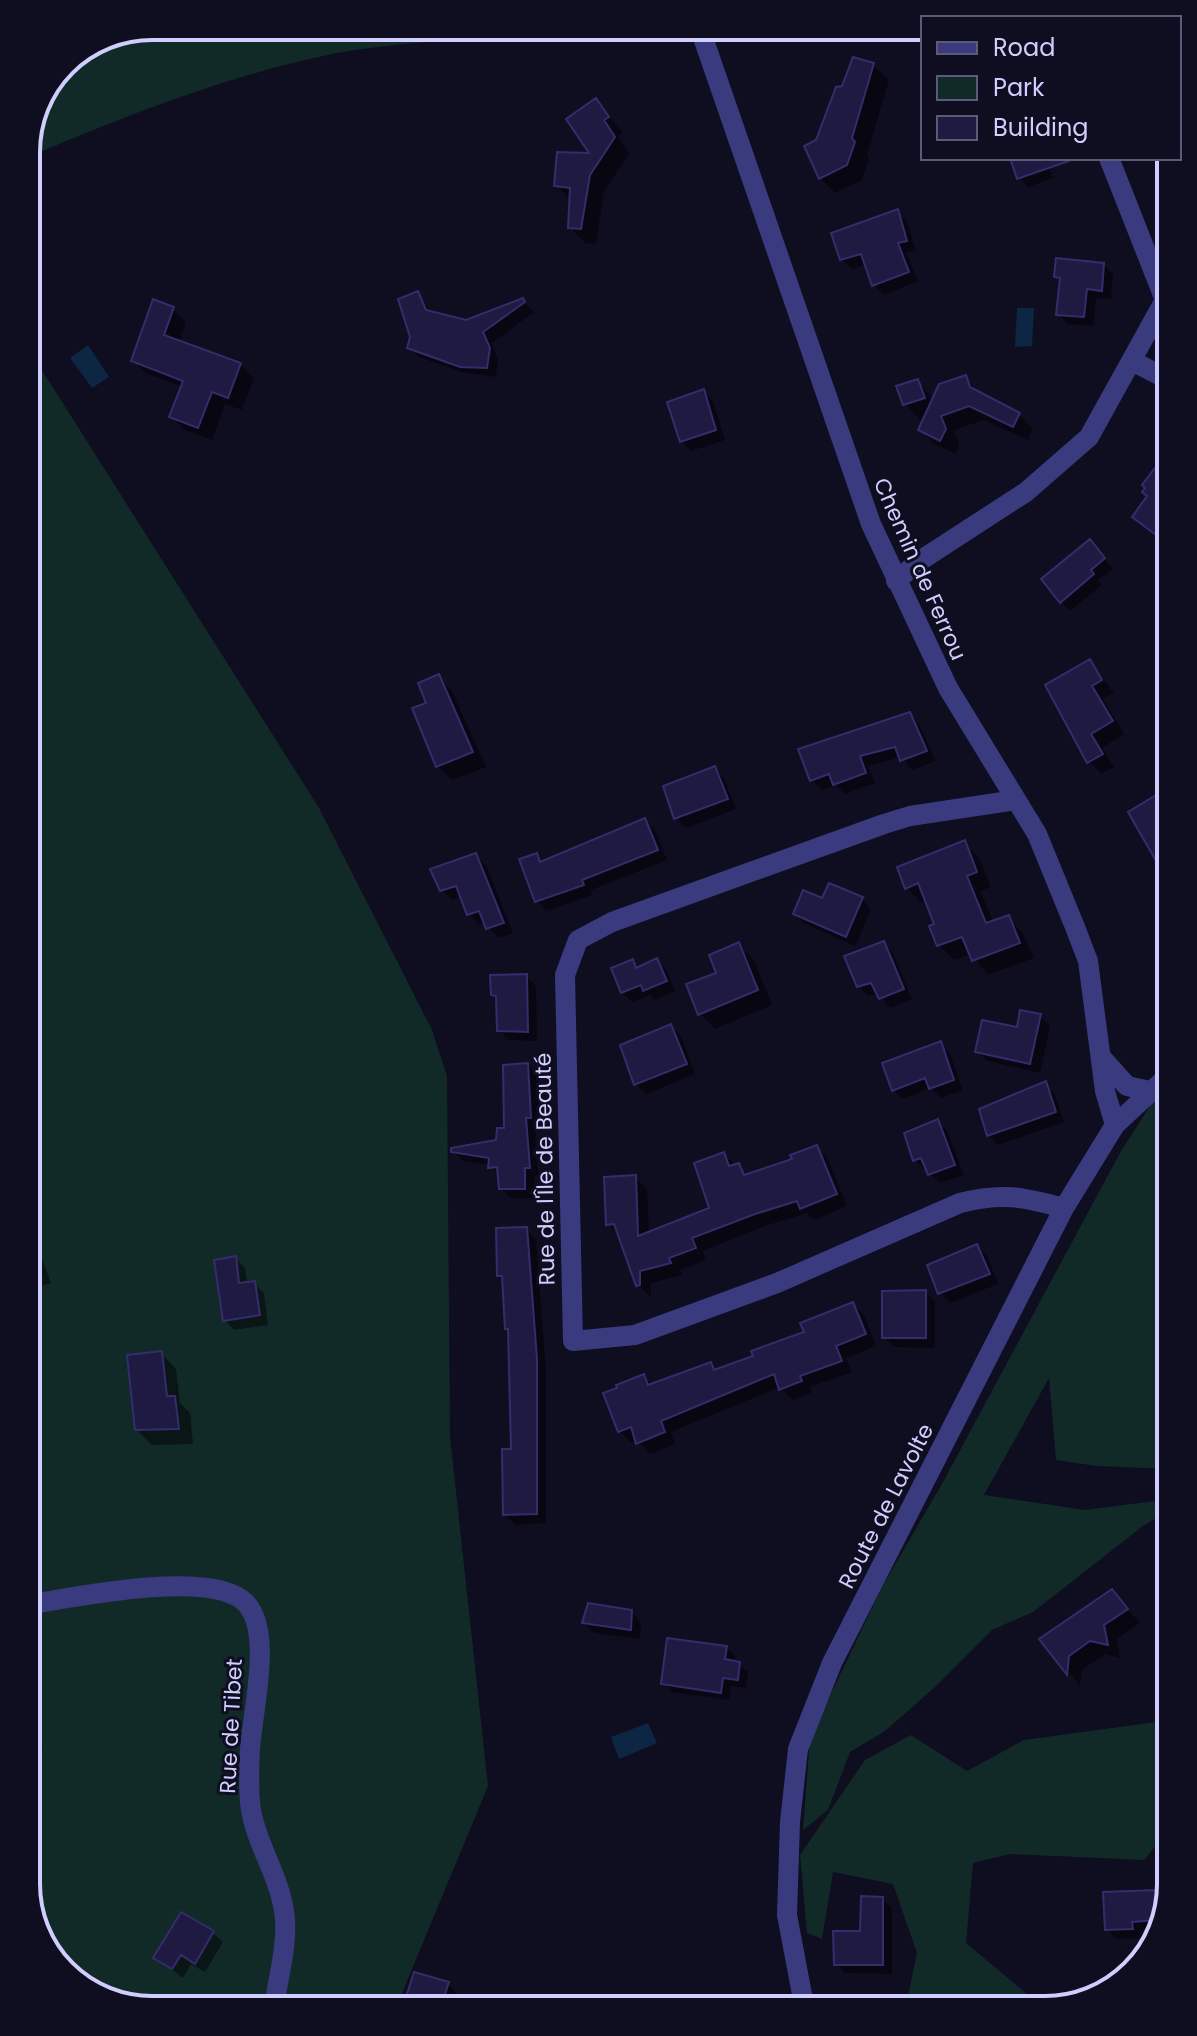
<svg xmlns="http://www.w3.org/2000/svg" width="1197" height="2036" font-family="Poppins,sans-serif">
  <rect width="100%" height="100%" fill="#0f0d20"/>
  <path fill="#112a28" d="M 152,26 L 563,26 L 537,34 C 471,40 402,41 337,53 C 231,74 125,116 26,158 L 26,144 L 63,62 Z
    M 26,345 L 319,808 L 432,1030 L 447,1076 L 450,1437 L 488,1786 L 395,2010 L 144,2010 L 82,1989 L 39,1939 L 26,1884 Z
    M 1171,1088 L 1171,1469 L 1097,1466 L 1056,1460 L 1049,1378 L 984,1495 L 1085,1510 L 1171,1499 L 1171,1509 L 1143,1526 L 1033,1612 L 992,1630 L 934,1688 L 885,1731 L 850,1752 L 828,1810 L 803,1830 L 810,1738 L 882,1587 L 943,1482 L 1121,1151 L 1152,1103 Z
    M 1171,1720 L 1171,1843 L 1157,1844 L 1144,1860 L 1010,1854 L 973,1863 L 966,1943 L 1046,2010 L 905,2010 L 917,1953 L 893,1884 L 833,1872 L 822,1939 L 807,1933 L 800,1855 L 865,1760 L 911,1735 L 967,1771 L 1024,1740 Z"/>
  <path fill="#0d2644" d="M 1017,308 L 1034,308 L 1032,346 L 1015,347 Z
    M 88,345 L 109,377 L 92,388 L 70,358 Z
    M 648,1723 L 657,1743 L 619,1759 L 611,1737 Z"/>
  <path fill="#0007" d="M 873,65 L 889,80 L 867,155 L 869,159 L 862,180 L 835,193 L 820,178 L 818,142 L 843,87 Z
    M 596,101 L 623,133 L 618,136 L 629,154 L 604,191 L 596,244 L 585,243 L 570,227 L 572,201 L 556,185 L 592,155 Z
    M 1012,158 L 1046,158 L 1053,178 L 1028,187 L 1019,178 Z
    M 897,212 L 907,222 L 916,251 L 906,252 L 918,281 L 884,295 L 874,285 L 867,264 L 852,269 L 842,259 Z
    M 1103,264 L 1113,274 L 1111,299 L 1096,298 L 1094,326 L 1068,324 L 1058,314 L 1061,281 L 1057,277 Z
    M 418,294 L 432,313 L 466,322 L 523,300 L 534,312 L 492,343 L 498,359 L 496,377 L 462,372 L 419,357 L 409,348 Z
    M 173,309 L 186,322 L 179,343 L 240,365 L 254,378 L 242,410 L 225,404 L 212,440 L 185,430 L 171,416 L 183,387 L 147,374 L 133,360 Z
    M 966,378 L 981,395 L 1019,415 L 1033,429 L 1028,440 L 984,420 L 954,430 L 959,444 L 955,454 L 935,444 L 920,430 L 926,418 L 920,420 L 905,404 L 917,381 L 934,400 Z
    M 703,391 L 713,401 L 725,440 L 691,451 L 681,441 Z
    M 1171,459 L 1171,535 L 1166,542 L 1135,517 L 1150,497 L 1148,488 Z
    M 1099,551 L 1113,569 L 1098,580 L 1102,585 L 1070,611 L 1061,601 Z
    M 1089,661 L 1114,693 L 1103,699 L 1124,734 L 1102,748 L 1114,767 L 1102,774 L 1089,762 Z
    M 438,676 L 452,691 L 486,767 L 452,780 L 437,766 L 428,704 Z
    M 909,714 L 919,724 L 936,761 L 912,770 L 901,757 L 868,766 L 875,783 L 845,794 L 836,785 L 822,790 L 812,780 Z
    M 714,768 L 724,778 L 736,809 L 686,828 L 676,818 Z
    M 645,821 L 655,830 L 667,860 L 591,890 L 592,895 L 546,911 L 537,901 L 536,855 L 544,863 Z
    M 964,843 L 979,858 L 991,887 L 980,891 L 994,923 L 1008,918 L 1023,933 L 1034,958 L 988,975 L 971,954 L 954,960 L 939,945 L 937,925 L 927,900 L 922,903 L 907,888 Z
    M 476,855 L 486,865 L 513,933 L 498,938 L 485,922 L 479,924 L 469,914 L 462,896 L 452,900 L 442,890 Z
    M 862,899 L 871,909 L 856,946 L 805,924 L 795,914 L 823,901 Z
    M 883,943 L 893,953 L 912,999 L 890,1008 L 878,993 L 868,996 L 858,986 Z
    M 738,944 L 754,960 L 772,1005 L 715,1029 L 700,1014 L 718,974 Z
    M 632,961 L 639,968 L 657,961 L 667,971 L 675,991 L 655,1000 L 650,995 L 632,1002 L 622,992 Z
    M 526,976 L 536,986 L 537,1041 L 509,1040 L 499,1030 L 498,1000 L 493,994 Z
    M 1040,1016 L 1050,1026 L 1040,1073 L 987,1061 L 977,1051 Z
    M 671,1026 L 681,1036 L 695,1074 L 646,1094 L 636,1084 Z
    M 940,1044 L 950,1054 L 963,1090 L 941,1098 L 931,1088 L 903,1099 L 893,1090 Z
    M 528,1065 L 538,1075 L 540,1127 L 536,1127 L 535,1150 L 539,1177 L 534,1177 L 534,1198 L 511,1198 L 501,1188 L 500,1176 L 490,1165 L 463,1161 L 453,1151 L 498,1142 L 506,1130 Z
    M 1045,1084 L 1055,1094 L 1064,1122 L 998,1145 L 988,1135 Z
    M 937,1121 L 947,1131 L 964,1175 L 940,1183 L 915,1160 Z
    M 816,1147 L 828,1159 L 847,1206 L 814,1220 L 807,1213 L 768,1225 L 703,1251 L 706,1260 L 680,1270 L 682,1275 L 651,1283 L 651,1297 L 638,1285 L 620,1236 L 608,1224 L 635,1177 L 647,1189 L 649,1234 L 712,1210 L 723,1154 L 749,1176 L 794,1160 Z
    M 26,1216 L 51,1283 L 26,1291 Z
    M 526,1229 L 536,1239 L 546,1371 L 546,1523 L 515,1525 L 505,1515 L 513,1450 L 510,1332 L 507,1328 L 504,1281 L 499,1275 Z
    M 977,1246 L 987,1256 L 998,1284 L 950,1303 L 940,1293 Z
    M 235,1258 L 245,1268 L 247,1284 L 254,1283 L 264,1293 L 268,1325 L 234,1330 L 225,1320 Z
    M 926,1292 L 935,1302 L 935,1348 L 894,1347 L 884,1337 Z
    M 852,1304 L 864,1315 L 876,1346 L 846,1358 L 852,1372 L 810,1387 L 812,1392 L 793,1400 L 780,1387 L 671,1432 L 675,1444 L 650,1454 L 637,1440 L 631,1443 L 620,1431 L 643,1376 L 653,1385 L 710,1365 L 717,1371 L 806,1333 Z
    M 161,1353 L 176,1369 L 180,1403 L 190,1413 L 193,1444 L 152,1445 L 137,1430 Z
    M 1112,1592 L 1140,1623 L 1117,1639 L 1120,1658 L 1105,1654 L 1082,1670 L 1080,1686 L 1042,1639 Z
    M 631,1612 L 641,1622 L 640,1639 L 594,1633 L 584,1623 Z
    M 726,1647 L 735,1656 L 734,1663 L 748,1672 L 746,1688 L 731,1686 L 729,1700 L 672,1692 L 663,1683 Z
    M 26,1686 L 33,1693 L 43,1749 L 26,1752 Z
    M 1156,1892 L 1166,1902 L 1157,1930 L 1141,1931 L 1142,1938 L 1117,1939 L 1107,1929 Z
    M 882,1899 L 892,1908 L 892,1974 L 845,1973 L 836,1964 L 862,1933 Z
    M 213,1933 L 223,1942 L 205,1972 L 191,1964 L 183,1978 L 156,1958 Z
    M 448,1984 L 457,1993 L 452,2010 L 404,2010 Z"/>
  <path fill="#1f1a41" stroke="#352c6c" stroke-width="2" d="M 853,57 L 874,63 L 852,138 L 855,142 L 847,165 L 819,179 L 804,146 L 816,140 L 836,87 L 842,86 Z
    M 596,98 L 609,117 L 604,120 L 615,137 L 590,175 L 581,229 L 568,228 L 570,188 L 554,186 L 557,152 L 589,153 L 566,119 Z
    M 1010,158 L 1068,158 L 1069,161 L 1017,179 Z
    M 898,209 L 907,241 L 898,243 L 909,272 L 872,286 L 861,254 L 840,260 L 831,233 Z
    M 1056,258 L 1104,263 L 1102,291 L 1087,289 L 1084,317 L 1056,315 L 1060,278 L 1054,277 Z
    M 418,291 L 426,310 L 466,320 L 523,298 L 525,302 L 483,332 L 490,348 L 487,368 L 460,367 L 407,348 L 410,337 L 398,299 Z
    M 153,299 L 174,307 L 164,335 L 241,363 L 228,398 L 212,392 L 198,428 L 169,417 L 183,381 L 131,361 Z
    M 966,375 L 970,387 L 1020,413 L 1013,427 L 969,406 L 941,416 L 946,429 L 940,441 L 918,430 L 939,384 Z
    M 918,379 L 925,398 L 903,405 L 896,386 Z
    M 704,389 L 716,430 L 680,442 L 667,402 Z
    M 1171,447 L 1171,513 L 1155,534 L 1132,517 L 1147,496 L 1142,492 L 1145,488 L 1142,485 Z
    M 1090,539 L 1105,558 L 1091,570 L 1094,574 L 1060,603 L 1041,579 Z
    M 1090,659 L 1102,680 L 1092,686 L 1113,721 L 1091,734 L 1103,754 L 1087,763 L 1045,685 Z
    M 439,674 L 473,752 L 436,767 L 412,708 L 426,703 L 418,683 Z
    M 910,712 L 927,751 L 900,761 L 895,747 L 860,756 L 866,773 L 833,785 L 829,774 L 810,781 L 798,749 Z
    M 715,766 L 728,799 L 674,819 L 663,786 Z
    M 1171,786 L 1171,887 L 1128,812 Z
    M 645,818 L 658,850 L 582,880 L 584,885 L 535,902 L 519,859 L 537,853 L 540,862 Z
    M 965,840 L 977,872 L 967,876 L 986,923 L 1009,915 L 1020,943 L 972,961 L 962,937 L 937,946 L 929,926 L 934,924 L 918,883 L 905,889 L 897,867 Z
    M 476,853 L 504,923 L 486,929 L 479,911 L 467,915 L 456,886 L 440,891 L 430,869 Z
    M 829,883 L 863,897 L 846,937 L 793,914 L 803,890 L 822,898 Z
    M 884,941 L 904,989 L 879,999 L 871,983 L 857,987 L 844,956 Z
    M 739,942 L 758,990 L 698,1015 L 686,984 L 716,973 L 709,955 Z
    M 657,958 L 667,981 L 643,991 L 641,985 L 621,993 L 611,968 L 633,959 L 636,968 Z
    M 527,974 L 528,1032 L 497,1031 L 496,996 L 491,995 L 490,975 Z
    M 1020,1010 L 1041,1014 L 1030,1064 L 975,1052 L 982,1020 L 1017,1027 Z
    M 671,1024 L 687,1064 L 634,1085 L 620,1045 Z
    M 941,1041 L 954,1080 L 929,1089 L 925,1078 L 892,1091 L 882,1063 Z
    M 528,1063 L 531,1118 L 526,1118 L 530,1168 L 525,1168 L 525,1189 L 499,1189 L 497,1167 L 488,1168 L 489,1158 L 451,1152 L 451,1148 L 496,1140 L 497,1128 L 504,1128 L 503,1065 Z
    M 1046,1081 L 1056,1112 L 987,1136 L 979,1109 Z
    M 938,1119 L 955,1165 L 928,1175 L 921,1158 L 913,1161 L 904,1133 Z
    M 817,1145 L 837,1194 L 800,1209 L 797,1201 L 755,1214 L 692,1238 L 696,1248 L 669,1258 L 671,1263 L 640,1271 L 640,1285 L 636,1286 L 614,1224 L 606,1225 L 604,1177 L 636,1175 L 638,1236 L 709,1208 L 694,1163 L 724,1152 L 729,1166 L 739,1163 L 744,1175 L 792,1159 L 790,1155 Z
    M 527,1227 L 537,1359 L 537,1514 L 503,1515 L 502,1449 L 511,1449 L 508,1329 L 505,1329 L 502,1276 L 497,1276 L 496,1228 Z
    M 977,1244 L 990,1274 L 938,1294 L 927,1265 Z
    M 236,1256 L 239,1283 L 255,1281 L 260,1315 L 223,1321 L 214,1260 Z
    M 926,1290 L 926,1338 L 882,1338 L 882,1291 Z
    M 853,1302 L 866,1334 L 836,1346 L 842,1361 L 800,1376 L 802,1381 L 779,1390 L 774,1374 L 661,1421 L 665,1432 L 636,1444 L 631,1427 L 618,1432 L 603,1393 L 617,1388 L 616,1385 L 644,1374 L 648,1385 L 711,1362 L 714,1370 L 753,1356 L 751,1351 L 804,1332 L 800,1323 Z
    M 162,1351 L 167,1396 L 175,1396 L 179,1429 L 135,1430 L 127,1355 Z
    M 1112,1589 L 1128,1609 L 1104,1625 L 1108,1645 L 1090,1641 L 1069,1656 L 1067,1675 L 1039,1639 Z
    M 588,1603 L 632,1610 L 631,1630 L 582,1623 Z
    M 667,1638 L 727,1646 L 725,1659 L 740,1662 L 738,1680 L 723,1678 L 721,1693 L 661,1684 Z
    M 1157,1890 L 1158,1920 L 1132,1922 L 1133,1929 L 1105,1930 L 1103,1892 Z
    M 861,1896 L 883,1897 L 883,1965 L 834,1965 L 833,1931 L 860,1931 Z
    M 181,1912 L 214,1931 L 195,1964 L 181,1955 L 172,1969 L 153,1958 Z
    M 414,1972 L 449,1982 L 440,2010 L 402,2010 Z"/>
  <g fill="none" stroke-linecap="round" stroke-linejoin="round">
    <path stroke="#393b7e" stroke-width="20" d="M 699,26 L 871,524 L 948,688 L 1037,834 L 1075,927 L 1088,961 L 1105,1091 L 1115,1125
      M 1109,158 L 1165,300
      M 1132,361 L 1171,381
      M 896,581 L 918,562 L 1026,492 L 1089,437 L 1171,289
      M 1016,800 L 910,816 L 884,824 L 612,922 L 578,940 L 565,975 L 573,1341 L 635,1335 L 777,1283 L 960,1203 C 1002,1192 1023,1197 1064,1208
      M 1101,1057 L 1127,1086 L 1150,1091
      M 26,1605 C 76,1597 200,1571 241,1599 C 276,1623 252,1712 250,1749 C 249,1768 248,1791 251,1810 C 257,1847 282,1879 285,1920 C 287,1950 277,1980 274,2010
      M 805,2010 L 787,1915 L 790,1822 L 798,1749 L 832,1663 L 1064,1208 L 1115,1125 L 1171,1073"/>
  </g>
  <g text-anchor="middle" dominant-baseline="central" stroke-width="6" stroke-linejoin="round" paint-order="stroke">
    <g font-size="22" fill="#d0cefe" stroke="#0f0d20">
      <text transform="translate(920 569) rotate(66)">Chemin de Ferrou</text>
      <text transform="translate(545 1169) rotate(-91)">Rue de l'Île de Beauté</text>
      <text transform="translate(886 1506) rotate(-63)">Route de Lavolte</text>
      <text transform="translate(231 1726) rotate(-87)">Rue de Tibet</text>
    </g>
  </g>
  <path d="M0 0H1197V2036H0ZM152 40H1045A112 112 0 0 1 1157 152V1884A112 112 0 0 1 1045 1996H152A112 112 0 0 1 40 1884V152A112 112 0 0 1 152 40Z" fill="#0f0d20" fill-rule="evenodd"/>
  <path fill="none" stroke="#d0cefe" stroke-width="4" d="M152 40H1045A112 112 0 0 1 1157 152V1884A112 112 0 0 1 1045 1996H152A112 112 0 0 1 40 1884V152A112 112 0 0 1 152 40Z"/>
  <rect x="921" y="16" width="260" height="144" fill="#0f0d20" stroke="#5c5a79" stroke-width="2"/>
  <rect x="937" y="42" width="40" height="12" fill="#393b7e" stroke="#5c5a79" stroke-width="2"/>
  <text x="993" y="56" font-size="24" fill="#d0cefe">Road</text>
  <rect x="937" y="76" width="40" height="24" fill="#112a28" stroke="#5c5a79" stroke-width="2"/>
  <text x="993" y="96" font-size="24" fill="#d0cefe">Park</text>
  <rect x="937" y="116" width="40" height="24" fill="#1f1a41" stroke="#5c5a79" stroke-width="2"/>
  <text x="993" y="136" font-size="24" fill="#d0cefe">Building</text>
</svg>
